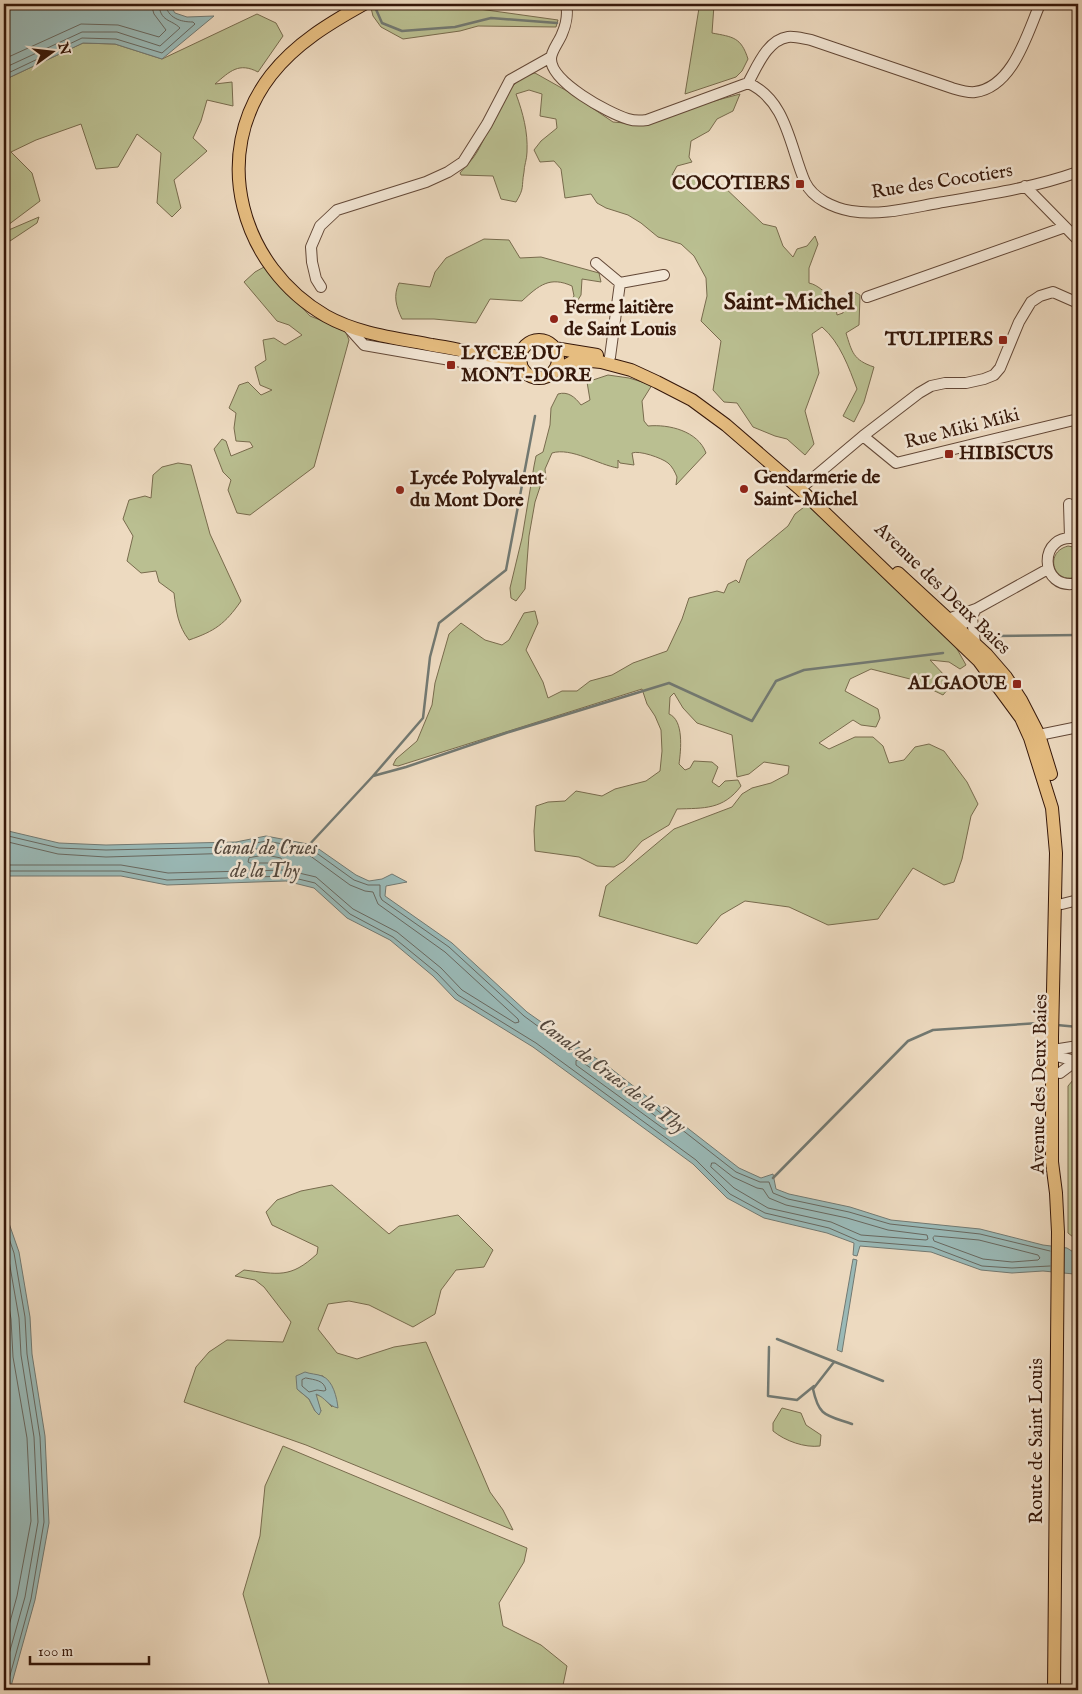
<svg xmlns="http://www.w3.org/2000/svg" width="1082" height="1694" font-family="'IM FELL English',serif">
  <rect width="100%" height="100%" fill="#eddac0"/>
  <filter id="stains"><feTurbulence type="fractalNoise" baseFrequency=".004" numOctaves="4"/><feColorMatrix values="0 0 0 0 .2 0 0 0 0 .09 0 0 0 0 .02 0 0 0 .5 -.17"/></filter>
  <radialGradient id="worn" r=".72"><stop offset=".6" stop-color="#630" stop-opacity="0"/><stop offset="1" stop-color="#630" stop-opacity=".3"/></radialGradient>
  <path fill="#babf91" stroke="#786b4d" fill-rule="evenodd" d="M 379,4 L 470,4 L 472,8 L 558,20 L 556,27 L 478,26 L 460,31 L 403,39 L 381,27 L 373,16 L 371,8 Z
    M 714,5 L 712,33 C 733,37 741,37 748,59 L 742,71 L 736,77 L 685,94 L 699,8 Z
    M 257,14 L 276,23 L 283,36 L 258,72 C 239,62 230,71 215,84 L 232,82 L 233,106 L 207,100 L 201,121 L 193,138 L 207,151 L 174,180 L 181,208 L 172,217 L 157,203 L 161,153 L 137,134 L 118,167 L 96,169 L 81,124 L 36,140 L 11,152 L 32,173 L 40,201 L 4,228 L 4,80 L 83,43 L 115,44 L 162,59 Z
    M 535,73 L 567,91 L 613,122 L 647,125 L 703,104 L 740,94 L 733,111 L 717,119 L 709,131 L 691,141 L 689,157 L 692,162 L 677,166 L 672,175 L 687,175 L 709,185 L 721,184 L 763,224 L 776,227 L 783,246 L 793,257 L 797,249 L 807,246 L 815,236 L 818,244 L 809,268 L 809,283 C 819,285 825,294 835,299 L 837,315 L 843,313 L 845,302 L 853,291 L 860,295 L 859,325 L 846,333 C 852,352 853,360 874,367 L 864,402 L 854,422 L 843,416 L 857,389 C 849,368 840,342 822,327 L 812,334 L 819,373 L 805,411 L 814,444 L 805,455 L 787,439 L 775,436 L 753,427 L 737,403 L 724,402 L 713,390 L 721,341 L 701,321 L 707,296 L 706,278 L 694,256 L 681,244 L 658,237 L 641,223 L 628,215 L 606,208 L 597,203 L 591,194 L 565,198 L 561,169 L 554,161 L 540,162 L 534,150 L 541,141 L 557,128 L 556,119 L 540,116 L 542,94 L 529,90 L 516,94 C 523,113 528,132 527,152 C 527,159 524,166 524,172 C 521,188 525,187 516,202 L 501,199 L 493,176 L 461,175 L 460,173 C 464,168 469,163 473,158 C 491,134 502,78 535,73 Z
    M 39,217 L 37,223 L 4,245 L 4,232 Z
    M 484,239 L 509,240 L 520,258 L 541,257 L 599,273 L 601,282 L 582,279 L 581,295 L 573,308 L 568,304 L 574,296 L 572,286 C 550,276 539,285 522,301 L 490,299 L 476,323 L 434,319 L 402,319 C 396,306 393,296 399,283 L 430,287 L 435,272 L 446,258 Z
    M 264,267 L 310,316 L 345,330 L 349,340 L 314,467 L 250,515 L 237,513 L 228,490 L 231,480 L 223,472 L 214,449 L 222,439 L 226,441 L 231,456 L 253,447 L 250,442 L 236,441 L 234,428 L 236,413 L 229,408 L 239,385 L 248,382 L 261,395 L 272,390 L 260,385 L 255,367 L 266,360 L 263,340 L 274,338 L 285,345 L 302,335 L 289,325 L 277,321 L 244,282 L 255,272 Z
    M 608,375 L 629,378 L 652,385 L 642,401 L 644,421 L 648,426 C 669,424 698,431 706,453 L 676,485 L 677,477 C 675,472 672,466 668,463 C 662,458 639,450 632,453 L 634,465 L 620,463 L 618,460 L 618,468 C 599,465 571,447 552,453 L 545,469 L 546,480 L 542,481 L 535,502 L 529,536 L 525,589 L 516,601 L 511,598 L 510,588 L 522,538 L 534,466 L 536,456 L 543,452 L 550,425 L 551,408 L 558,394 C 568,391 575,397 581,405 L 590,400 L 587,382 Z
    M 178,463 L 191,465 L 210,534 L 241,601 C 225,624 215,631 189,640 C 178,626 176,611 174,593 L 159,582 L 156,571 L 141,573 L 127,561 L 133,536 L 123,519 L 129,500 L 145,496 L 151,498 L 153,475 L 162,467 Z
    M 808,504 L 953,642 L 966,665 L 960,669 L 949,662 L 930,660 L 946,677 L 948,689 L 943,695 L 910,679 L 871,669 L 850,679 L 845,691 L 878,709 L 880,718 L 876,727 L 861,725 L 853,720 L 819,743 L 829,749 L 855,737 L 873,737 L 883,746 L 889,763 L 904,760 L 915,747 L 929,744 L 944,751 L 967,782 L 978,804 L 971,816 L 962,859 L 954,882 L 944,885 L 913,868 L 878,919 L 828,925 L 789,907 L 745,901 L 721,915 L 697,944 L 599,916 L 606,886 L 674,829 L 732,807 L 742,794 L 752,788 L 771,783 L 788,774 L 789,766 L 764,762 L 749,774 L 737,777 L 732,735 L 697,723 L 683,708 L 674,693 L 670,697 L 669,714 C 684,720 681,750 679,764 L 685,770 L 690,768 L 694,761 L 712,762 L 718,767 L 712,782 L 719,787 L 725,781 L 738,780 L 741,786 C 723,810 704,808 677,809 L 669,825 L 642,841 L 624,861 L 614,867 L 597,866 L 579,857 L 535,851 L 534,831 L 536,806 L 548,802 L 565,801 L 576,791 L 602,796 L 615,789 L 646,781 L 660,771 L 662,751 L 661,730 L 655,716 L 647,704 L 642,689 L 398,766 L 393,765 L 396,759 L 417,741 L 432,705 L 435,683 L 449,634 L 461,623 L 485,640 L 502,645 L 509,640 L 524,613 L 535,611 L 538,623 L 526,650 L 543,682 L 548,698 L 562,691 L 577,691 L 590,681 L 612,675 L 633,663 L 667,651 L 682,619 L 689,598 L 717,591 L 724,593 L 728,584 L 736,580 L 739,583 L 747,560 L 788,526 L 795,514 Z
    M 1068,546 L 1078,548 L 1078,576 C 1055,587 1042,553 1068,546 Z
    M 1078,1074 L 1078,1241 L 1068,1233 L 1068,1086 Z
    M 332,1185 L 389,1234 L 399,1226 L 458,1215 L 493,1250 L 484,1267 L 456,1270 L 441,1290 L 435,1314 L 413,1327 L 369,1305 L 349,1301 L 328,1304 L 318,1329 L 337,1353 L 357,1359 L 394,1347 L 426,1342 L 490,1492 L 503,1510 L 513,1530 L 306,1445 L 184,1402 L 196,1367 L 209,1352 L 227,1340 L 283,1342 L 291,1322 L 264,1287 L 255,1280 L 235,1276 L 244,1270 C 278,1274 290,1279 317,1254 L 318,1247 L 272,1225 L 266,1212 L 277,1200 L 301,1191 ZM 315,1375 L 323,1376 L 330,1385 L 332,1407 L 323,1397 L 315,1394 L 321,1411 L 315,1411 L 309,1399 L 297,1389 Z
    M 782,1408 L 801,1413 L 806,1425 L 821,1435 L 820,1446 C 805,1448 785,1441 773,1431 L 773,1423 Z
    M 283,1446 L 527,1548 L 524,1562 L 499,1603 L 503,1626 L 541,1645 L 567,1666 L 562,1690 L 271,1690 L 243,1594 L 260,1536 L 265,1486 Z"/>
  <path fill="#9abab8" stroke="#727972" d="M 4,4 L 169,4 L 175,13 L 187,17 L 214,16 L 162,59 L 115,44 L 83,43 L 4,80 Z
    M 4,830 L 59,843 L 106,845 L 236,842 L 266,836 L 313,845 L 356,875 L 369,881 L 382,879 L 392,874 L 407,882 L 386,886 L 385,896 L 452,943 L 527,1012 L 561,1036 L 605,1064 L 739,1168 L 761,1178 L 773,1174 L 776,1189 L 789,1194 L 850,1207 L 891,1220 L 980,1229 L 1043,1245 L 1067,1248 L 1078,1255 L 1078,1280 L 1074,1274 L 1043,1271 L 1012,1273 L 981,1270 L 931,1252 L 860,1246 L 857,1256 L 853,1255 L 854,1243 L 827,1233 L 764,1218 L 727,1198 L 693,1164 L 533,1047 L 455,999 L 433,976 L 390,940 L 347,918 L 314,888 L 286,881 L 167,885 L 121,876 L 4,876 Z
    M 4,1209 L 19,1252 L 30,1317 L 32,1354 L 45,1436 L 49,1523 L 35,1600 L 10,1690 L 4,1690 Z
    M 853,1259 L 857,1260 L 842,1352 L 837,1350 Z
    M 305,1372 C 310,1374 317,1374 322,1376 C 333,1380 337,1398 338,1408 C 328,1406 326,1398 316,1394 L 321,1411 L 319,1415 L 315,1411 L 309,1399 L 297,1389 L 296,1376 Z"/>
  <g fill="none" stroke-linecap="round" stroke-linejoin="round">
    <path stroke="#686860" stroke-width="1" d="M 4,59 L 81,24 L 118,25 L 159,37 L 166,30 L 154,14 L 151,4
      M 4,68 L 82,32 L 117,32 L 160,46 L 180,28 C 171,19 160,22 159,4
      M 4,75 L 82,38 L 116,39 L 162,53 L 195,24 L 193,22 C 180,22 168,18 165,4
      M 4,835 L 59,848 L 106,850 L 237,847 L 266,841 L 311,849 L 354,880 L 368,885 L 380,885 L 380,896 L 382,900 L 449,947 L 524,1016 L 558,1041 L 603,1068 L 736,1172 L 760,1182 L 769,1182 L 773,1193 L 788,1199 L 849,1212 L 890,1224 L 980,1234 L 1050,1251
      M 4,841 L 58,854 L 106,857 L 237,853 L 266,847 L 309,855 L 350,885 L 365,891 L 373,892 L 378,904 L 445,952 L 518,1019 L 519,1022 L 515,1023 L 462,990 L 441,968 L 397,932 L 353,909 L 316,877 L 286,870 L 168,873 L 121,865 L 4,865
      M 266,855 L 281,858 L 282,861 L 280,863 L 250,863 L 248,862 L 249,858 Z
      M 4,871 L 121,871 L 167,880 L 286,876 L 315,883 L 350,914 L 393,937 L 437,973 L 458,995 L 536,1043 L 696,1160 L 730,1194 L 765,1213 L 829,1228 L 859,1241 L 932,1247 L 982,1266 L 1012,1268 L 1050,1266
      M 579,1060 C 610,1080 639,1103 668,1126 L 668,1129 L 664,1129 L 576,1065 L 576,1061 Z
      M 712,1163 L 715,1163 L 733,1177 L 757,1188 L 763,1189 L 769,1198 L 786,1205 L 847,1218 L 888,1230 L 927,1235 L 928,1239 L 926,1240 L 861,1235 L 831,1222 L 768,1208 L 734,1188 L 711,1167 Z
      M 4,1224 L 14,1253 L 25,1317 L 27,1354 L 40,1437 L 44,1522 L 31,1599 L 6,1690
      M 935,1236 L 979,1240 L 1038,1255 L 1040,1258 L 1038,1260 L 1012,1262 L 983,1259 L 934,1241 L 933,1238 Z
      M 4,1243 L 8,1255 L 19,1318 L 21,1355 L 34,1437 L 38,1522 L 25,1597 L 4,1672
      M 4,1276 L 11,1319 L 13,1357 L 27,1438 L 31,1521 L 17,1596 L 4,1644
      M 306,1378 C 315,1380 324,1380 326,1390 L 324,1391 L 317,1390 L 309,1392 L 302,1386 L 302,1380 Z"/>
    <path stroke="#727972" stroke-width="2.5" d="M 322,4 L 331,4
      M 375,7 L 382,23 L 402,31 L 455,27 L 491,18 L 557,23
      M 994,636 L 1078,635
      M 373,776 L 423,718 L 430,657 L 439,623 L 506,570 L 535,416
      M 308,846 L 373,776 L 406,767 L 506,733 L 669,683 L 752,721 L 776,681 L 804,670 L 943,653
      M 1057,1025 L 1078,1027
      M 773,1178 L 908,1041 L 933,1030 L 1039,1023 L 1049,1024
      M 777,1339 L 883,1381
      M 769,1347 L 768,1396 L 797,1400 L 814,1386
      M 834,1362 L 813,1389 C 819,1417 826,1415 852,1424"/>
    <defs>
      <path id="minor" d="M 566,4 C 568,13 566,25 562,34 C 559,42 551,51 551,59 C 551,82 608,113 628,119 C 634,121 640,121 647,120 L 748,83 C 787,100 790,148 805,182 C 813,199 834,208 851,211 C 880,216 910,208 938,203 C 985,195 1033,188 1078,172
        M 751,4 L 754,4
        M 748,83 C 757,67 767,40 788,37 C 795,36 804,39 811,40 L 952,88 C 959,90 967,93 975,92 C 1013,87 1027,34 1040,4
        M 1025,186 L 1078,240
        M 596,263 L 620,283
        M 321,287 L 316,279 L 312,262 L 311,247 L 320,226 L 337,210 L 426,182 L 448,172 L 463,162 L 487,124 L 510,80 L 551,57
        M 867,297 L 1065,227
        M 346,325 L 364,345 L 479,365 L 523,369
        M 610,357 L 620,283 L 664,275
        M 863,436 L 896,463 L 1078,419
        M 800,489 L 863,436 L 919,393 L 931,386 L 945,383 L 966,383 L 984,379 L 994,375 L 1000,368 L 1019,322 L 1031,302 L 1040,296 L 1053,292 L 1078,303
        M 1069,504 L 1070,537
        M 1078,539 C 1037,530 1038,593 1078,583
        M 972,618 L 975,643
        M 948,619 L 976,609 L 1048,569
        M 951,625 C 964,628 971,619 976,609
        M 1034,736 L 1078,727
        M 1062,904 L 1078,900
        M 1053,1050 L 1060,1057 L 1076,1061 L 1078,1059
        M 1053,1050 L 1078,1046
        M 1060,1073 L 1076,1061"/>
      <path id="major" d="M 364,4 C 330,23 296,43 271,75 C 209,155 241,267 326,316 C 358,334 396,338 432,345 C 458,349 484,356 510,358 L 521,364
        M520 359a19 19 0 1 1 38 0a19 19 0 1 1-38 0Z
        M 554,348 L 597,355
        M 552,373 L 572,362 L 591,361 L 601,362 L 631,370 L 657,382 L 692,400 L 726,425 L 800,489 L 979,661 L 1021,718 L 1030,738 L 1052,808 L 1056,853 L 1052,1037 L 1052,1162 L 1056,1193 L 1058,1232 L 1054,1690
        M 898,573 L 987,655 L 1006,677 L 1021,700 L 1039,735 L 1051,774"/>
    </defs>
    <use href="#minor" stroke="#634837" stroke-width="12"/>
    <use href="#major" stroke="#351709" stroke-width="14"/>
    <use href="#minor" stroke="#f3e7d6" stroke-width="10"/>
    <use href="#major" stroke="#e6bd80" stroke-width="12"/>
  </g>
  <g fill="#8f2418" stroke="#f3e7d6" stroke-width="2">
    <rect x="795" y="179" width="10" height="10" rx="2.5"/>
    <circle cx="554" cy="319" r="5"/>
    <rect x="998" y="335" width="10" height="10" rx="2.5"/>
    <rect x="446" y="360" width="10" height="10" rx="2.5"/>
    <rect x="944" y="449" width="10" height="10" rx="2.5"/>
    <circle cx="744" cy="489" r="5"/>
    <circle cx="400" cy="490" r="5"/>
    <rect x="1012" y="679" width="10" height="10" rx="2.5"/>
  </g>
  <g text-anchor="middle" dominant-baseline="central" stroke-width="5" stroke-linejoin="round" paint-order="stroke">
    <g font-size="19" fill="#351709" stroke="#f3e7d6">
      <text transform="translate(942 182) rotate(-9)">Rue des Cocotiers</text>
      <text transform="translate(962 429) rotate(-14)">Rue Miki Miki</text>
      <text transform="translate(942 589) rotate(44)">Avenue des Deux Baies</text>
      <text transform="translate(1040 1084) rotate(-89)">Avenue des Deux Baies</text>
      <text transform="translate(1037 1441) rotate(-90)">Route de Saint Louis</text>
    </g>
    <g font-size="19" font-weight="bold" fill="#351709" stroke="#f3e7d6" text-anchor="start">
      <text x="790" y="184" text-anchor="end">COCOTIERS</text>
      <text x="564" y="308">Ferme laitière<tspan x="564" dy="22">de Saint Louis</tspan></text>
      <text x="993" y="340" text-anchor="end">TULIPIERS</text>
      <text x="461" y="354">LYCEE DU<tspan x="461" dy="22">MONT-DORE</tspan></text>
      <text x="959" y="454">HIBISCUS</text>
      <text x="754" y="478">Gendarmerie de<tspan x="754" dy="22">Saint-Michel</tspan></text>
      <text x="410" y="479">Lycée Polyvalent<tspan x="410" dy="22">du Mont Dore</tspan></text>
      <text x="1007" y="684" text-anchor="end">ALGAOUE</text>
    </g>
    <g font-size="20" font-style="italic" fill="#53483e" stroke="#f3e7d6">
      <text x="265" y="848">Canal de Crues<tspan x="265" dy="23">de la Thy</tspan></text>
      <text transform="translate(612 1076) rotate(37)">Canal de Crues de la Thy</text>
    </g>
    <g font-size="24" font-weight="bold" fill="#351709" stroke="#f3e7d6">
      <text x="789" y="302">Saint-Michel</text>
    </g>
  </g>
  <rect width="1082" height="1694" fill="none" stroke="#eddac0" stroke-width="20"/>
  <rect x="5" y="5" width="1072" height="1684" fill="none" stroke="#351709" stroke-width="2.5"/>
  <rect x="10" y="10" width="1062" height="1674" fill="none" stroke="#351709"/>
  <g transform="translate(52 52) rotate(75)" stroke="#f3e7d6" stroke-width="4" paint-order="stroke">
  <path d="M0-4L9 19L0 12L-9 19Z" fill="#351709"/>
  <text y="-8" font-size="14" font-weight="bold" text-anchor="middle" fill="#351709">N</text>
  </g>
  <path d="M30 1656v8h119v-8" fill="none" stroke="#351709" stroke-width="2.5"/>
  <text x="38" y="1656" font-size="15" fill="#351709" stroke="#f3e7d6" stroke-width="4" paint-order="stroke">100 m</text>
  <rect width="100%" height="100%" filter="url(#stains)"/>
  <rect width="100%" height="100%" fill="url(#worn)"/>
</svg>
